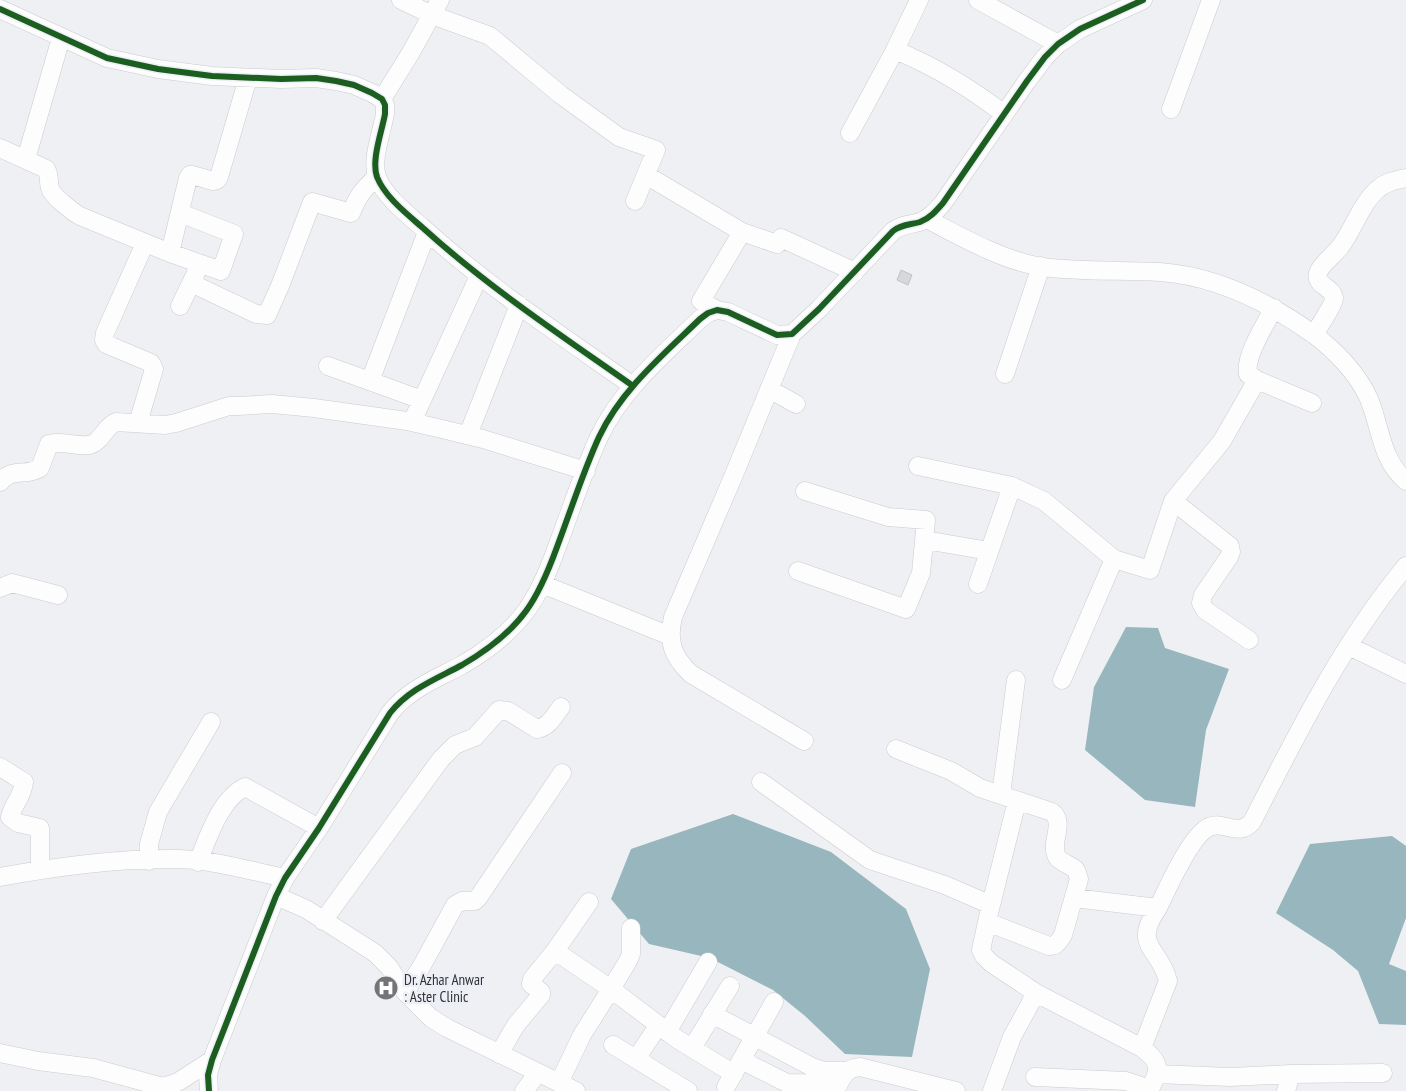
<svg xmlns="http://www.w3.org/2000/svg" width="1406" height="1091" font-family="'PT Sans Narrow',sans-serif">
  <rect width="100%" height="100%" fill="#eff0f4"/>
  <path fill="#98b6bd" d="M 1126,627 L 1158,628 L 1165,648 L 1229,669 L 1206,730 L 1195,807 L 1145,800 L 1085,750 L 1094,687 Z
    M 733,814 L 831,852 L 906,909 L 930,969 L 912,1057 L 845,1054 L 805,1016 L 773,990 L 710,958 L 649,944 L 611,899 L 631,849 Z
    M 1392,836 L 1406,846 L 1406,918 L 1389,964 L 1406,971 L 1406,1025 L 1379,1024 L 1358,971 L 1333,950 L 1276,913 L 1310,844 Z"/>
  <path fill="#d8d8da" stroke="#c2c2c4" d="M 901,270 L 912,275 L 908,285 L 897,280 Z"/>
  <g fill="none" stroke-linecap="round" stroke-linejoin="round">
    <defs>
      <path id="minor" d="M 401,0 L 432,15 L 490,36 L 561,95 L 619,137 L 656,150 L 635,201
        M 978,0 L 1058,44
        M 0,9 L 107,58 L 158,69 L 212,76 L 281,79 L 316,78 L 336,81 L 354,85 L 372,93 L 382,99 L 385,105 L 385,114 C 382,131 371,160 377,177 C 385,197 407,214 423,228 C 488,287 562,336 633,386
        M 895,50 C 936,67 969,87 1004,114
        M 382,99 L 410,54 L 440,0
        M 1171,109 L 1211,0
        M 850,133 L 895,50 L 919,0
        M 0,148 L 46,169 C 50,175 48,181 50,188 C 52,196 73,212 80,216 L 170,253 L 221,271 L 234,234 L 180,213
        M 26,159 L 61,38
        M 646,175 L 742,232 L 701,301 L 717,310
        M 927,219 C 961,237 1004,261 1042,267 C 1081,272 1121,270 1160,272 C 1216,276 1268,302 1313,334 C 1335,350 1358,374 1369,399 C 1381,428 1381,460 1406,481
        M 742,232 L 777,244 L 781,238 L 855,272
        M 170,253 L 188,178 L 190,175 L 192,175 L 213,181 L 217,180 L 219,177 L 248,78
        M 191,283 L 256,314 L 267,315 L 280,286 L 312,202 L 351,213 C 358,196 363,189 377,177
        M 180,306 L 196,273
        M 792,334 L 733,477 L 673,617 C 667,642 673,657 691,674 L 804,741
        M 1314,335 C 1318,327 1334,305 1334,298 C 1333,287 1314,285 1318,273 C 1321,264 1334,255 1340,247 C 1353,230 1362,202 1378,189 C 1386,182 1396,180 1406,178
        M 328,366 L 422,400
        M 1005,374 L 1041,266
        M 1257,380 L 1312,403
        M 370,381 L 427,232
        M 769,389 L 796,404
        M 412,422 L 479,276
        M 138,423 L 154,369 L 151,363 L 106,344 L 104,340 L 105,333 L 145,243
        M 468,435 L 519,305
        M 918,466 L 1012,486 L 1044,501 L 1114,559 L 1150,570 L 1173,501
        M 0,482 C 13,467 25,477 40,468 L 49,444 C 63,440 76,447 89,445 C 101,443 105,426 116,422 L 165,425 L 176,423 L 229,406 L 238,406 L 272,404 L 314,408 L 407,421 L 442,429 L 483,439 L 586,471
        M 925,540 L 989,551
        M 798,571 L 906,609 L 921,573 L 926,520 L 888,517 L 805,491
        M 542,584 L 670,636
        M 978,584 L 1012,486
        M 0,588 L 12,583 L 58,595
        M 1249,640 L 1205,610 L 1201,603 L 1203,595 L 1229,557 L 1231,552 L 1230,546 L 1173,501 L 1222,441 L 1257,380 L 1248,374 C 1244,357 1266,323 1274,308
        M 1349,646 L 1406,674
        M 1062,680 L 1114,559
        M 896,749 L 951,771 L 980,788 L 1052,812 C 1066,823 1049,843 1057,857 C 1061,863 1071,865 1076,870 L 1079,879 L 1063,935 C 1059,941 1057,946 1049,946 L 987,922 L 981,950 L 984,956 L 991,963 L 1036,993 L 1142,1048 C 1162,1063 1160,1070 1149,1091
        M 0,767 L 24,782 C 23,796 13,804 10,817 L 18,823 L 40,828 L 40,869
        M 761,782 L 870,860 L 945,885 L 991,905
        M 1001,795 L 1016,680
        M 149,861 L 149,844 L 158,812 L 211,722
        M 198,862 C 208,838 220,799 245,787 L 319,828
        M 0,877 C 59,866 119,858 179,859 C 214,860 251,871 285,878
        M 276,896 L 306,909 L 375,953 L 389,967 L 405,992 L 431,1018 L 447,1028 L 576,1091
        M 1074,898 L 1158,908 C 1131,947 1160,947 1168,981 L 1142,1048
        M 1158,908 C 1167,889 1191,835 1209,827 C 1224,820 1238,838 1252,822 C 1297,734 1342,643 1406,566
        M 988,917 L 1017,801
        M 323,921 L 441,759 L 455,745 L 475,737 L 499,710 L 508,711 L 537,729 C 549,727 554,716 561,707
        M 555,951 L 611,989 L 628,961 L 631,954 L 631,928
        M 405,992 L 420,969 L 455,905 L 462,901 L 475,901 L 478,898 L 562,773
        M 712,1014 L 812,1067 L 825,1071 L 846,1071
        M 667,1032 L 708,962
        M 613,1045 L 688,1091
        M 692,1048 L 730,986
        M 0,1053 L 38,1061 L 93,1068 L 163,1087 L 178,1082 L 212,1060
        M 499,1054 L 516,1025 L 541,995 L 541,992 L 531,984 L 532,979 L 555,951 L 589,902
        M 636,1059 L 658,1026
        M 741,1060 L 787,1083 L 839,1084
        M 1157,1074 L 1230,1077 L 1291,1074
        M 1035,1077 L 1126,1081 L 1150,1089
        M 559,1083 L 582,1035 L 611,989 L 677,1039 L 734,1074
        M 726,1087 L 774,1002
        M 209,1091 L 208,1075 L 212,1060 L 276,896 L 285,878 L 319,828 L 390,713 C 409,689 436,679 462,665 C 486,651 510,633 526,611 C 540,592 549,569 557,547 C 571,510 583,472 599,437 C 621,390 664,354 700,319 L 708,313 L 717,310 L 728,312 L 777,335 L 792,334 L 819,309 L 893,231 C 902,224 910,225 920,222 C 930,218 936,211 943,203 L 1027,81 L 1045,57 L 1058,44 L 1080,29 L 1143,0
        M 524,1091 L 538,1073
        M 835,1091 C 843,1077 843,1069 860,1067 L 956,1091
        M 992,1091 L 1012,1037 L 1036,993
        M 1286,1091 L 1291,1074 L 1383,1073"/>
    </defs>
    <use href="#minor" stroke="#cbcbce" stroke-width="19"/>
    <use href="#minor" stroke="#fdfdfd" stroke-width="18"/>
    <defs>
      <path id="cycleway" d="M 0,9 L 107,58 L 158,69 L 212,76 L 281,79 L 316,78 L 336,81 L 354,85 L 372,93 L 382,99 L 385,105 L 385,114 C 382,131 371,160 377,177 C 385,197 407,214 423,228 C 488,287 562,336 633,386
        M 209,1091 L 208,1075 L 212,1060 L 276,896 L 285,878 L 319,828 L 390,713 C 409,689 436,679 462,665 C 486,651 510,633 526,611 C 540,592 549,569 557,547 C 571,510 583,472 599,437 C 621,390 664,354 700,319 L 708,313 L 717,310 L 728,312 L 777,335 L 792,334 L 819,309 L 893,231 C 902,224 910,225 920,222 C 930,218 936,211 943,203 L 1027,81 L 1045,57 L 1058,44 L 1080,29 L 1143,0"/>
    </defs>
    <use href="#cycleway" stroke="#edeff6" stroke-width="9"/>
    <use href="#cycleway" stroke="#1b5e20" stroke-width="6"/>
  </g>
  <defs>
    <symbol id="hospital-disc" viewBox="-11 -11 22 22"><circle r="9.5" fill="#747477" stroke="#edeff6"/><path d="M-5-5h3v3.5h4V-5h3V5h-3V1.5h-4V5h-3Z" fill="#fff"/></symbol>
  </defs>
  <g fill-rule="evenodd">
    <use href="#hospital-disc" x="372" y="974" width="28" height="28"/>
  </g>
  <g text-anchor="middle" dominant-baseline="central" stroke-width="5" stroke-linejoin="round" paint-order="stroke">
    <g font-size="15" fill="#313234" stroke="#edeff6" text-anchor="start">
      <text x="404" y="979">Dr. Azhar Anwar<tspan x="404" dy="17">: Aster Clinic</tspan></text>
    </g>
  </g>
</svg>
